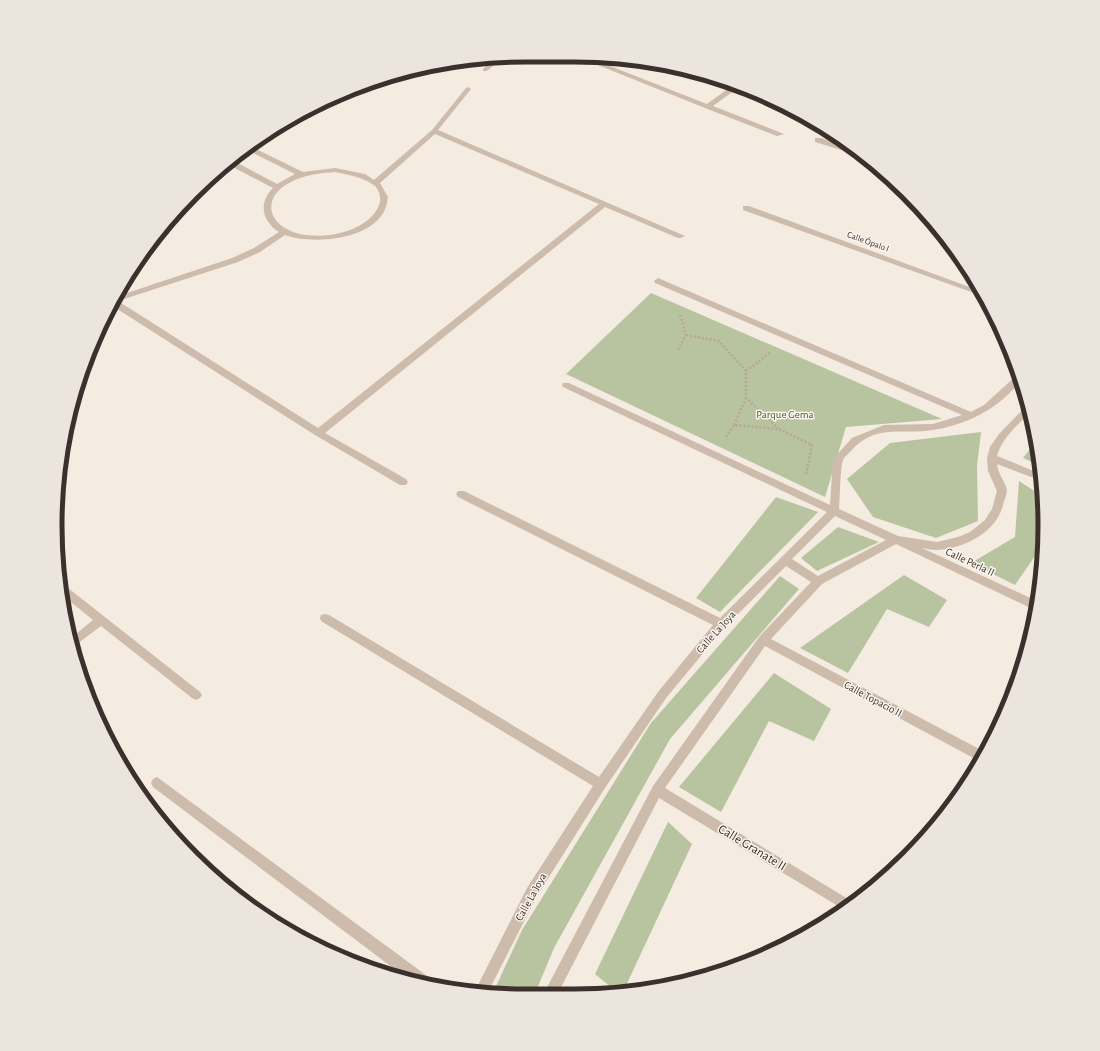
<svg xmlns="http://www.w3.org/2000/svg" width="1100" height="1051" font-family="'Alegreya Sans',sans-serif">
  <rect width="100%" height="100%" fill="#f4ebe1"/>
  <path fill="#b8c4a0" d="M 651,293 L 942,419 L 846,427 L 825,497 L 566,374 Z
    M 981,432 L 977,466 L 978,521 L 936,538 L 873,517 L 847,479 L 890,443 Z
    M 1036,442 L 1041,464 L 1041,466 L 1023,458 Z
    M 1019,481 L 1042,496 L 1044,543 L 1015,585 L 971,563 L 1015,537 Z
    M 776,497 L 818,512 L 720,612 L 696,598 Z
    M 838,527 L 879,542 L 817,571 L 801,558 Z
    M 904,575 L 947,600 L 929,627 L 887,609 L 848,673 L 800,648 Z
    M 780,576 L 799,589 L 670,739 L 554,948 L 534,996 L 493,993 L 522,930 L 651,723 Z
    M 774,673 L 831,709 L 814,741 L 769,721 L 721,812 L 679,787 Z
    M 668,822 L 692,844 L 623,992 L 618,993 L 595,974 Z"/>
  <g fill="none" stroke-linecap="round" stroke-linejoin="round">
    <path stroke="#b9a596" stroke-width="2.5" stroke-dasharray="2 2" stroke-linecap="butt" d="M 686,335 L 719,341 L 746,371 L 746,398 L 778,428
      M 678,350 L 686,335 L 680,314
      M 746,371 L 770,353
      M 734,425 L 746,398
      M 726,437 L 734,425 L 779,429 L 812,445 L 806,474"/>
    <path fill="#cdbbac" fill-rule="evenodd" d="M 578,57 L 587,57 L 707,104 L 733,85 L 739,87 L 713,106 L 784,134 L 777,136 L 705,108 Z
      M 492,61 L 499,61 L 487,71 L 483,71 L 483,69 Z
      M 468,87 L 471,89 L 438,130 L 685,236 L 681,238 L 678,238 L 605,207 L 325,433 L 406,479 L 408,482 L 406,485 L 400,485 L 315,435 L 111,305 L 115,297 L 232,258 L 254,248 L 279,232 C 262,221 258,203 273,188 L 227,164 L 232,160 L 277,184 L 295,174 L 245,149 L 250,146 L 303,172 L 335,168 L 365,174 L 374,180 L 432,130 L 466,88 ZM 435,134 L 599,204 L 318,428 L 118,301 L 238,262 L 260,252 L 285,235 C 312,245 373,240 385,209 C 387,206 387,201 388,197 L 380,183 ZM 335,172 C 349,175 364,177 375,186 C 379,190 381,197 380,202 C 372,232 322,241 296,233 C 266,224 262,196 291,182 C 304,175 320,173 335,172 Z
      M 815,138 L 821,138 L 861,152 L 867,158 L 815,142 Z
      M 743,206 L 749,206 L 983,292 L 985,297 L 743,210 Z
      M 658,278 L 971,412 L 984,405 L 1019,373 L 1021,380 C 1000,408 967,425 933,430 C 902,435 875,423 851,451 C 848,454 844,457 843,460 C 840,468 840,499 839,509 L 898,536 L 937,542 L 958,537 L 970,532 L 985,520 L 992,509 L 997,491 L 988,471 L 987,458 L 990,447 L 999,434 L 1027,405 L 1029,413 C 1017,426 1002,438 997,456 L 1041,474 L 1042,481 L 997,464 C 998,474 1005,481 1007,490 C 1007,494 1004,501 1003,505 C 996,533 964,548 938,550 C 933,550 927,549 922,548 L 1037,601 L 1035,610 L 896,544 L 822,584 L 771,639 L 985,752 L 979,761 L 765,646 L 665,788 L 853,902 L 843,909 L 659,798 L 557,995 L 543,995 L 653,786 L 759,637 L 811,582 L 786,566 L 725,627 L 666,698 L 605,788 L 537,896 L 488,992 L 475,991 L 527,888 L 593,786 L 321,621 L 320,618 L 321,615 L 325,614 L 329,615 L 599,777 L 658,692 L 713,625 L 458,497 L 456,494 L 458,491 L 464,491 L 720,618 L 827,512 L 563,387 L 562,385 L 563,383 L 569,383 L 830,505 L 833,459 L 852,438 L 884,425 L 933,424 L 962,415 L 655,283 L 654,281 ZM 835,516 L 886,540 L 818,576 L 792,559 Z
      M 59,583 L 63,584 L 200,692 L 202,695 L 200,698 L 196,700 L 192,698 L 101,626 L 73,647 L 71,638 L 93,620 L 61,594 Z
      M 157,777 L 434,981 L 435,987 L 409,980 L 153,787 L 151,783 L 153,779 Z"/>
  </g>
  <g text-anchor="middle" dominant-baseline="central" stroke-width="3" stroke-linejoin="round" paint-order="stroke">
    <g font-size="9" fill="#3b302b" stroke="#fbf5ee">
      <text transform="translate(868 242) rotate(20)">Calle Ópalo I</text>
    </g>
    <g font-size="11" fill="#4a5a2e" stroke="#fbf5ee">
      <text x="785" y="414">Parque Gema</text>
    </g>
    <g font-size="11" fill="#3b302b" stroke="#fbf5ee">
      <text transform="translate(970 562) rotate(25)">Calle Perla II</text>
      <text transform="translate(716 632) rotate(-48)">Calle La Joya</text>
      <text transform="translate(873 699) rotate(28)">Calle Topacio II</text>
      <text transform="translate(531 897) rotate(-61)">Calle La Joya</text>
    </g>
    <g font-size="13" fill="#3b302b" stroke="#fbf5ee">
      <text transform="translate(752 848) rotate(31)">Calle Granate II</text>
    </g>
  </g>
  <path d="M0 0H1100V1051H0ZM525 62H575A463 463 0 0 1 1038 525V526A463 463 0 0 1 575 989H525A463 463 0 0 1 62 526V525A463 463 0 0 1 525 62Z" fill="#ece5de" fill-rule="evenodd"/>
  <path fill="none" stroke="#3b302b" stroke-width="5" d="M525 62H575A463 463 0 0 1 1038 525V526A463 463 0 0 1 575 989H525A463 463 0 0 1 62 526V525A463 463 0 0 1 525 62Z"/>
</svg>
